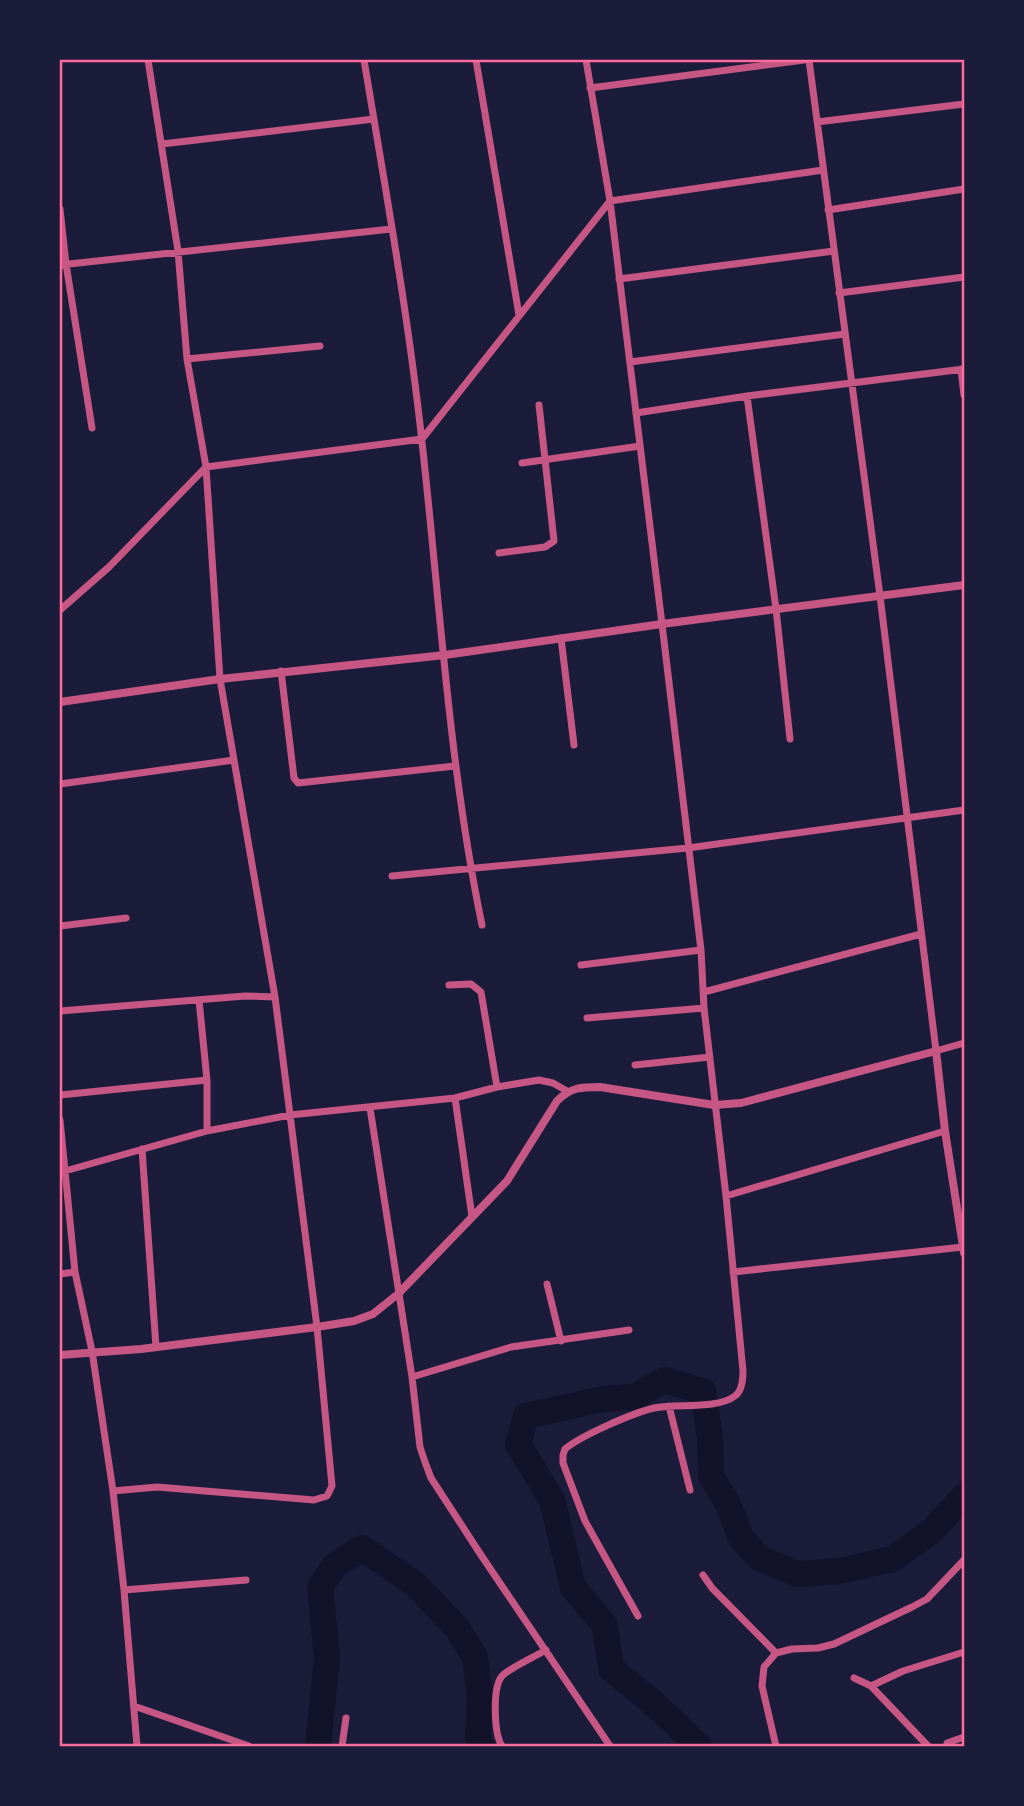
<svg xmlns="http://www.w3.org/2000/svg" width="1024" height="1806" font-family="'Varela Round',sans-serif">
  <rect width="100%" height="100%" fill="#1b1b3a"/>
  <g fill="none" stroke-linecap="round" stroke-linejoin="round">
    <path stroke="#12122b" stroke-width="26" d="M 318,1746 L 327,1658 L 320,1587 L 335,1565 L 362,1548 L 415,1584 L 457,1628 L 475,1657 L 480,1697 L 478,1738 L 481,1746
      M 699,1746 L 652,1702 L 611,1669 L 605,1626 L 573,1587 L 552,1500 L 518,1444 L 526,1416 L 603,1399 L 634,1397 L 664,1380 L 703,1391 L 710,1438 L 711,1476 L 728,1504 L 741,1538 L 759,1558 L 797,1574 L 840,1571 L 892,1559 L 931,1532 L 964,1496"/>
    <path stroke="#c65784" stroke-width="7" d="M 364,60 C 385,186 408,314 422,442 C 440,603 449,766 482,925
      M 476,60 L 519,315
      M 586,60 L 610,201 L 662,624 L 701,950 L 704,1008 L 726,1196 L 743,1371 C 743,1380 742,1391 735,1396 C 716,1410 677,1403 654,1408 C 633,1413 582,1435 565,1449 L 563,1455 L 563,1463 L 585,1521 L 638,1616
      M 809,60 L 880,596 L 936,1051 L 964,1043
      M 590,88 L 804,60
      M 817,122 L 964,104
      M 162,144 L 374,119
      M 60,209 L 66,264 L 92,428
      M 828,210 L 964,189
      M 60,265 L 391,229
      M 619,279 L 834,251
      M 839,293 L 964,277
      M 187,359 L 320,346
      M 630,362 L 845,334
      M 961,369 L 964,395
      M 747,396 L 776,609 L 790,739
      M 636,413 L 747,396 L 964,369
      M 522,463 L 640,446
      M 499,553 L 545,547 L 554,541 L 539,405
      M 60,610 L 109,567 L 206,467 L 422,439 L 610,201 L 823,170
      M 561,638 L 574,745
      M 281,671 L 294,778 L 298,783 L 455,766
      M 60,784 L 234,760
      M 392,876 L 688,848 L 964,810
      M 60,926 L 126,918
      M 581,965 L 701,950
      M 449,985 L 471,984 L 481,992 L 497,1087
      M 704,992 L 921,934
      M 199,1000 L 207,1080 L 207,1131
      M 60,1011 L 245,996 L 275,997
      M 587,1018 L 704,1008
      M 635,1065 L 710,1057
      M 60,1095 L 207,1080
      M 455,1098 L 472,1217
      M 370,1108 L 412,1377 L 420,1447 L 425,1462 L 431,1478 L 481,1555 L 610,1746
      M 60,1120 L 75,1272 L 92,1351 L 113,1491 L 124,1590 L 137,1746
      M 142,1149 L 156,1347
      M 65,1171 L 207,1131 L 290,1115 L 455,1098 L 497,1087 L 539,1080 L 553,1083 L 567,1091
      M 726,1196 L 945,1131
      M 733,1272 L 963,1247
      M 60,1274 L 75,1272
      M 547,1284 L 561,1341
      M 412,1377 L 511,1347 L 629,1330
      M 669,1406 L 690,1490
      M 113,1491 L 157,1487 L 314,1500 L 327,1496 L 332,1486 L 317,1327 L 275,997 L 220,679 L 206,467 L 187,359 L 178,251 L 148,60
      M 703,1575 L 712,1588 L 776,1653
      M 124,1590 L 246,1580
      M 776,1653 L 792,1649 L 818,1648 L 834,1644 L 912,1607 L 927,1599 L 964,1560
      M 776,1653 L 764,1667 L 762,1686 L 776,1746
      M 854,1678 L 871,1686 L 928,1746
      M 871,1686 L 903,1671 L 964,1652
      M 134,1706 L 249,1746
      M 947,1743 L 964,1737
      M 342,1746 L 346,1718
      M 502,1746 C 494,1734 492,1688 502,1676 C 511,1667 534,1657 546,1650"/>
    <path stroke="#c65784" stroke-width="8" d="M 60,702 L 220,679 L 445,655 L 662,624 L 964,585
      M 60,1355 L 141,1349 L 317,1327 L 354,1321 L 373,1314 L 398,1294 L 507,1181 L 557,1101 C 571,1087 581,1087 600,1087 L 714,1105 L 741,1103 L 936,1051 L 945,1131 L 964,1253"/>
  </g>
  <rect width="1024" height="1806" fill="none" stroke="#1b1b3a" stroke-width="122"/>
  <rect x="61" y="61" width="902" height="1684" fill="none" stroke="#ff6b9d" stroke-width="2.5"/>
</svg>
